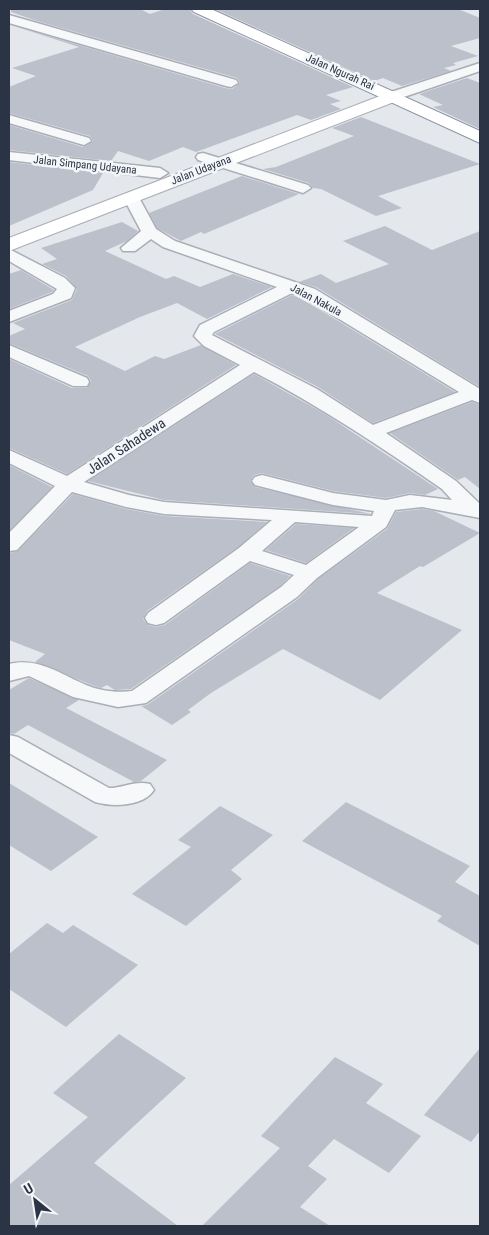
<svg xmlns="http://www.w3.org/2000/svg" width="489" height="1235" font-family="'Roboto Condensed',sans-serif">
  <rect width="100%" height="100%" fill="#e4e7ec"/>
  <path fill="#bbc0ca" d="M 11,9 L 140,9 L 150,14 L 165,9 L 189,9 L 193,14 L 353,87 L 326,95 L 341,101 L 330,104 L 341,109 L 311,120 L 297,115 L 196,152 L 183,147 L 149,161 L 118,151 L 111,161 L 9,150 L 9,125 L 83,147 L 93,141 L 90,136 L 9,113 L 9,87 L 36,76 L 12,68 L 79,47 L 17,27 L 225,88 L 232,89 L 240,83 L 237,78 L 37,21 L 11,12 Z
    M 215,9 L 458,9 L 480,18 L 480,38 L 451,46 L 478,56 L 453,63 L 456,65 L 444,68 L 451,71 L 402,86 L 383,78 L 374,81 Z
    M 467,78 L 480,83 L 480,129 L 433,107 L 443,105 L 419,94 Z
    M 361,117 L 480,164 L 378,196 L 402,208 L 376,216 L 321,189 L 313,188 L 309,183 L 263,169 L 276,167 L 354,136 L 332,128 Z
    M 9,162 L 103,173 L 93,190 L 9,226 Z
    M 242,176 L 299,194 L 204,234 L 201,232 L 181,241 L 157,228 L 149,213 Z
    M 122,222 L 138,231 L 127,241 L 105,251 L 166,279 L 174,276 L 200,287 L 233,274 L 272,287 L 207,319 L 177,303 L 140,317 L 75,347 L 125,371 L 155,356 L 164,359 L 201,345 L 236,365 L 67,474 L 9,448 L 9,359 L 72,388 L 87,388 L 91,381 L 88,376 L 9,343 L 9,336 L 25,329 L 13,323 L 72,300 L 77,289 L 66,276 L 42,264 L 57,259 L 41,248 Z
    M 385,226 L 432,250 L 480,231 L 480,387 L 316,287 L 299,282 L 321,274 L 336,283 L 389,264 L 343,241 Z
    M 21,270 L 54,290 L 52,292 L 9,309 L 9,274 Z
    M 292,295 L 302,299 L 455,392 L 373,423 L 318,387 L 215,334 Z
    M 254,374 L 325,414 L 438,489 L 425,495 L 410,493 L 386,498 L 333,491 L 262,473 L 254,475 L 250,481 L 255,487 L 371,514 L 164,500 L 88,481 Z
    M 472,402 L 480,405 L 480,489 L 465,477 L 458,480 L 390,433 Z
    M 9,465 L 52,487 L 9,531 Z
    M 73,494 L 126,509 L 164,516 L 267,522 L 238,547 L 147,611 L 143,619 L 148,625 L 156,627 L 165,625 L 250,563 L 290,576 L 280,586 L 131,689 L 115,690 L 107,685 L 101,688 L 92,685 L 35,662 L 45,654 L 9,640 L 9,553 L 18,551 Z
    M 422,509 L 434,511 L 480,533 L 423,567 L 420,566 L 377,593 L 462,630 L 380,700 L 283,649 L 211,693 L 188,710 L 191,712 L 172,725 L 141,706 L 147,705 L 298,599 L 318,579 L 387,529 L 396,512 Z
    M 296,524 L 354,528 L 306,563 L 266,550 Z
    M 29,678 L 79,700 L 66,708 L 167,760 L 141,781 L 134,782 L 28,725 L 14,734 L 9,733 L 9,690 Z
    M 9,783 L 98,837 L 51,871 L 9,845 Z
    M 346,802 L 470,866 L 455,882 L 480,896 L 480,946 L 437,921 L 442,916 L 302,841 Z
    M 220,806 L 273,835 L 231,870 L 242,879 L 186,926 L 132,894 L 191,847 L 178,840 Z
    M 47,923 L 63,933 L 73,925 L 138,965 L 66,1027 L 9,989 L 9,954 Z
    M 119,1034 L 186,1078 L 94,1163 L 178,1226 L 9,1226 L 9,1185 L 88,1117 L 53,1093 Z
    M 480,1048 L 480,1131 L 471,1142 L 424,1115 Z
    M 335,1057 L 383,1084 L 366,1103 L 421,1136 L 389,1173 L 334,1139 L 308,1166 L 327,1179 L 300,1207 L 330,1226 L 202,1226 L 280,1148 L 261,1136 Z"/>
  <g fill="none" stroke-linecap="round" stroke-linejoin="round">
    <defs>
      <path id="street" d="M 9,15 L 236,80 L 238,83 L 231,87 L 226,86 L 9,23 Z
        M 480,63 L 480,71 L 398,99 L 388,99 L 386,96 L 388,93 Z
        M 9,115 L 89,138 L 91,141 L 84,145 L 9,123 Z
        M 9,152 L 160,168 L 168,173 L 160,178 L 9,160 Z
        M 203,153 L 308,185 L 311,188 L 303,193 L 198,160 L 196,157 L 198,154 Z
        M 131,192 L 137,194 L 156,229 L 175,241 L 315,289 L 480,389 L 480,403 L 472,400 L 386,433 L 456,481 L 480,504 L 480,518 L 422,507 L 395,510 L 386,527 L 317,578 L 297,597 L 146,703 L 118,707 L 73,697 L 29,676 L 9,681 L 9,664 C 38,657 60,674 86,685 C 100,691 117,693 132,691 L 281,587 L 294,575 L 250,561 L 164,623 L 156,625 L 148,623 L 145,618 L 148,613 L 239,548 L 272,520 L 164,514 L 126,507 L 72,492 L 17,550 L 9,551 L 9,533 L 55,486 L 9,463 L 9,450 L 67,476 L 240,365 L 204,346 L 194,336 L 200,325 L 277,287 L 163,247 L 151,239 L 135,251 L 123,251 L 121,248 L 141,231 L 123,197 ZM 292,293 L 303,297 L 459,392 L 373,425 L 317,389 L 212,335 L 214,332 ZM 254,372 C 320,406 381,447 442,489 L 452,500 L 410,495 L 386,500 L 333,493 L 262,475 L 255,477 L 252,481 L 255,485 L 333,505 L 374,511 L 372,516 L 164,502 L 129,495 L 84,482 ZM 295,522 L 359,527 L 306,565 L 262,551 Z
        M 9,249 L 65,278 L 75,288 L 71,298 L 9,322 L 9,311 L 53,294 L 57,289 L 9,261 Z
        M 9,345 L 87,378 L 89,382 L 87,386 L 73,386 L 9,357 Z
        M 9,735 L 18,737 L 109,788 C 123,788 136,780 150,784 L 154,790 C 143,807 112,807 95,802 L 9,753 Z"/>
      <path id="secondary" d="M 393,91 L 399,92 L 401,96 L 399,100 L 9,251 L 9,238 Z"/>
      <path id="highway" d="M 191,9 L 211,9 L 480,131 L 480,143 L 194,12 Z"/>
    </defs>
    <use href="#street" stroke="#a9aeb7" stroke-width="3"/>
    <use href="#secondary" stroke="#a9aeb7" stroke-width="2"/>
    <use href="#highway" stroke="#8b94a3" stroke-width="2"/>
    <use href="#street" fill="#f7f8fa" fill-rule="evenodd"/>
    <use href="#secondary" fill="#fff" fill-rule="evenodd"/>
    <use href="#highway" fill="#fff" fill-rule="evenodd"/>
  </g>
  <g text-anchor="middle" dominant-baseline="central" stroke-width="5" stroke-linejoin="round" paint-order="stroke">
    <g font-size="11" fill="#2b3445" stroke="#f4f6f9">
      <text transform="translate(340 72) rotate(24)">Jalan Ngurah Rai</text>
      <text transform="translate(85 165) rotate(6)">Jalan Simpang Udayana</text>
      <text transform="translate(201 170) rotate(-21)">Jalan Udayana</text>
      <text transform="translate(316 300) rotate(28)">Jalan Nakula</text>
    </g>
    <g font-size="14" fill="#2b3445" stroke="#f4f6f9">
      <text transform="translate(126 446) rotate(-33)">Jalan Sahadewa</text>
    </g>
  </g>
  <rect width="489" height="1235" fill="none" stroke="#2b3445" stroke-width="20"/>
  <g transform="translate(35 1200) rotate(330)" stroke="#f4f6f9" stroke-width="4" paint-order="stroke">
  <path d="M0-4L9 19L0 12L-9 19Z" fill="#2b3445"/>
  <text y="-8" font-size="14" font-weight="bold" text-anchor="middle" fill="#2b3445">U</text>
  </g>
</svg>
